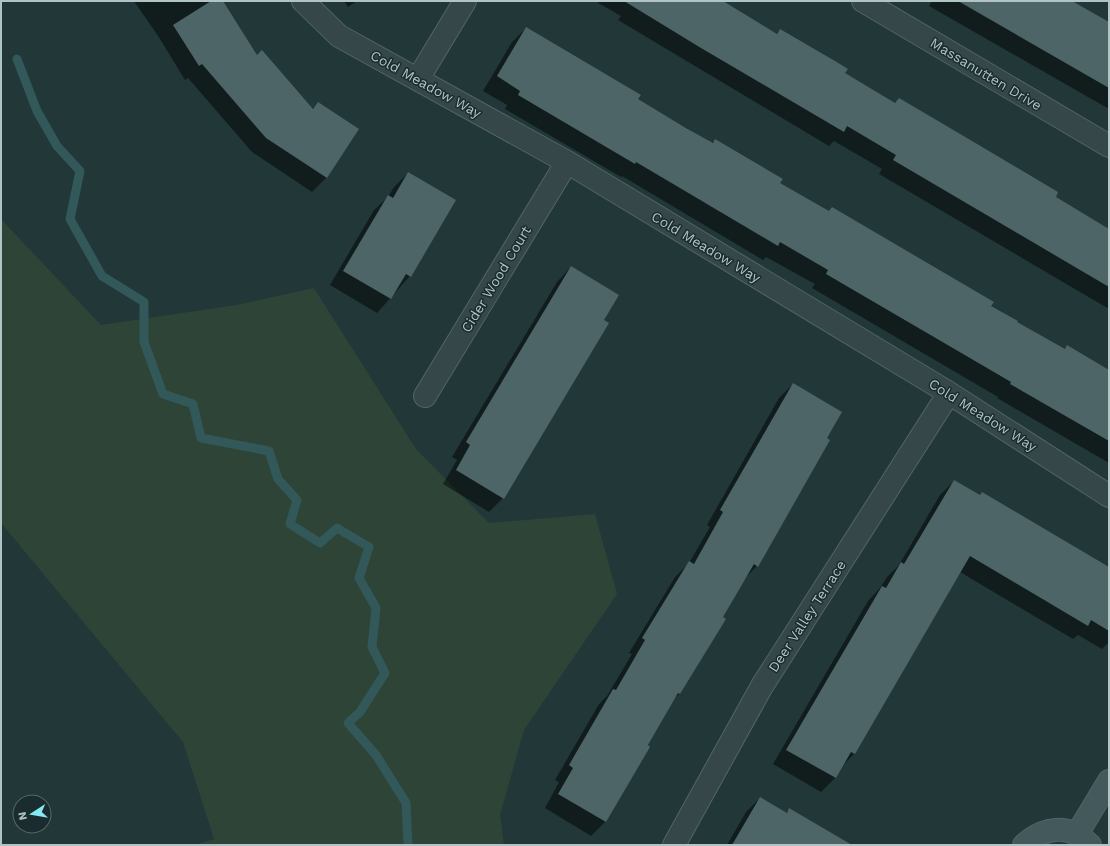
<svg xmlns="http://www.w3.org/2000/svg" width="1110" height="846" font-family="'Work Sans',sans-serif">
  <rect width="100%" height="100%" fill="#213738"/>
  <path fill="#2d4437" d="M 1,219 L 101,325 L 236,305 L 314,288 L 416,449 L 489,523 L 595,514 L 617,594 L 524,730 L 500,815 L 504,845 L 195,845 L 214,839 L 183,742 L 1,523 Z"/>
  <path fill="#0007" d="M 134,1 L 221,1 L 256,56 L 312,109 L 318,104 L 357,130 L 326,178 L 312,192 L 252,152 L 188,78 L 185,80 L 160,39 Z
    M 344,1 L 357,1 L 348,7 Z
    M 599,1 L 721,1 L 776,34 L 780,30 L 843,74 L 894,104 L 899,99 L 1054,197 L 1109,230 L 1109,309 L 879,174 L 882,169 L 834,141 L 829,146 L 618,20 L 621,16 L 598,3 Z
    M 932,1 L 1069,1 L 1109,24 L 1109,109 L 929,6 Z
    M 526,28 L 637,99 L 712,143 L 716,140 L 779,183 L 990,306 L 1016,323 L 1064,350 L 1067,347 L 1109,371 L 1109,463 L 997,398 L 998,397 L 812,288 L 815,284 L 766,257 L 763,260 L 622,176 L 621,177 L 505,109 L 507,105 L 483,91 L 512,42 Z
    M 408,173 L 410,276 L 377,313 L 330,285 L 374,210 L 388,197 L 394,187 Z
    M 571,267 L 503,498 L 489,512 L 443,484 L 457,460 L 452,457 L 557,282 Z
    M 793,384 L 757,566 L 744,579 L 680,693 L 673,700 L 606,821 L 591,836 L 545,808 L 559,782 L 555,780 L 599,704 L 607,696 L 632,654 L 629,653 L 675,577 L 689,563 L 710,527 L 707,525 L 779,398 Z
    M 954,481 L 979,496 L 982,493 L 1109,568 L 1109,642 L 1102,649 L 1078,635 L 1073,639 L 960,572 L 854,754 L 841,767 L 835,778 L 821,792 L 773,764 L 868,601 L 880,588 L 887,577 L 899,565 L 940,495 Z
    M 760,798 L 786,813 L 790,809 L 850,845 L 727,845 L 746,812 Z"/>
  <g fill="none" stroke-linecap="round" stroke-linejoin="round">
    <path stroke="#32585a" stroke-width="9" d="M 17,59 L 37,111 L 57,146 L 80,171 L 70,219 L 102,276 L 144,302 L 144,342 L 163,394 L 193,404 L 201,438 L 269,451 L 278,479 L 297,500 L 290,524 L 320,543 L 337,528 L 369,547 L 359,578 L 376,608 L 372,647 L 385,673 L 360,712 L 348,723 L 376,755 L 406,803 L 408,845"/>
  </g>
  <path fill="#4d6567" d="M 211,1 L 223,1 L 257,55 L 262,50 L 313,109 L 318,102 L 359,129 L 327,178 L 266,138 L 202,64 L 199,66 L 173,25 Z
    M 624,1 L 723,1 L 777,34 L 780,29 L 835,61 L 848,69 L 845,73 L 895,103 L 899,98 L 967,138 L 1058,192 L 1056,197 L 1109,229 L 1109,287 L 893,160 L 896,155 L 847,126 L 844,132 L 701,48 Z
    M 958,1 L 1072,1 L 1109,22 L 1109,88 Z
    M 526,27 L 641,95 L 638,99 L 686,128 L 713,143 L 715,139 L 783,179 L 780,183 L 829,211 L 832,207 L 994,302 L 991,306 L 1018,321 L 1017,322 L 1065,349 L 1067,345 L 1109,370 L 1109,441 L 1010,384 L 1011,382 L 826,274 L 828,270 L 780,242 L 778,246 L 636,162 L 635,164 L 518,95 L 520,91 L 497,76 Z
    M 408,172 L 456,200 L 411,277 L 406,274 L 391,299 L 343,271 L 388,195 L 393,198 Z
    M 571,266 L 619,295 L 604,320 L 609,323 L 504,499 L 456,470 L 470,445 L 466,442 Z
    M 793,383 L 842,412 L 827,438 L 830,440 L 758,567 L 754,564 L 723,617 L 726,619 L 680,694 L 678,693 L 648,745 L 650,747 L 606,822 L 558,794 L 573,768 L 569,765 L 613,689 L 616,690 L 645,640 L 642,638 L 689,561 L 694,564 L 723,512 L 720,510 Z
    M 954,480 L 980,495 L 982,492 L 1109,567 L 1109,631 L 1091,620 L 1088,626 L 970,556 L 855,754 L 851,752 L 836,778 L 786,750 L 882,586 L 886,588 L 901,562 L 904,564 Z
    M 760,797 L 787,813 L 789,808 L 852,845 L 732,845 Z"/>
  <g fill="none" stroke-linecap="round" stroke-linejoin="round">
    <defs>
      <path id="street" d="M 303,1 L 339,36 L 567,162 L 949,393 L 1109,496
        M 863,1 L 1109,146
        M 418,79 L 465,1
        M 425,396 L 567,162
        M 674,845 L 762,686 L 949,393"/>
      <path id="secondary" d="M 1077,834 L 1109,781
        M 1024,845 C 1038,832 1059,824 1078,835 C 1082,837 1086,842 1090,845"/>
    </defs>
    <use href="#street" stroke="#536566" stroke-width="24"/>
    <use href="#secondary" stroke="#536566" stroke-width="24"/>
    <use href="#street" stroke="#354749" stroke-width="22"/>
    <use href="#secondary" stroke="#43595b" stroke-width="22"/>
  </g>
  <g text-anchor="middle" dominant-baseline="central" stroke-width="3" stroke-linejoin="round" paint-order="stroke">
    <g font-size="14" fill="#b0c3c5" stroke="#1a2c2d">
      <text transform="translate(986 74) rotate(31)">Massanutten Drive</text>
      <text transform="translate(426 84) rotate(29)">Cold Meadow Way</text>
      <text transform="translate(706 247) rotate(31)">Cold Meadow Way</text>
      <text transform="translate(496 279) rotate(-59)">Cider Wood Court</text>
      <text transform="translate(983 415) rotate(32)">Cold Meadow Way</text>
      <text transform="translate(807 616) rotate(-57)">Deer Valley Terrace</text>
    </g>
  </g>
  <rect width="1110" height="846" fill="none" stroke="#b0c3c5" stroke-width="4"/>
  <g transform="translate(32 814) rotate(258)"><circle r="19" fill="#1a2c2d" stroke="#56686a"/>
  <path d="M0-3L7 15L0 10L-7 15Z" fill="#85e9f4"/>
  <text y="-6" font-size="11" font-weight="bold" text-anchor="middle" fill="#b0c3c5">N</text>
  </g>
</svg>
